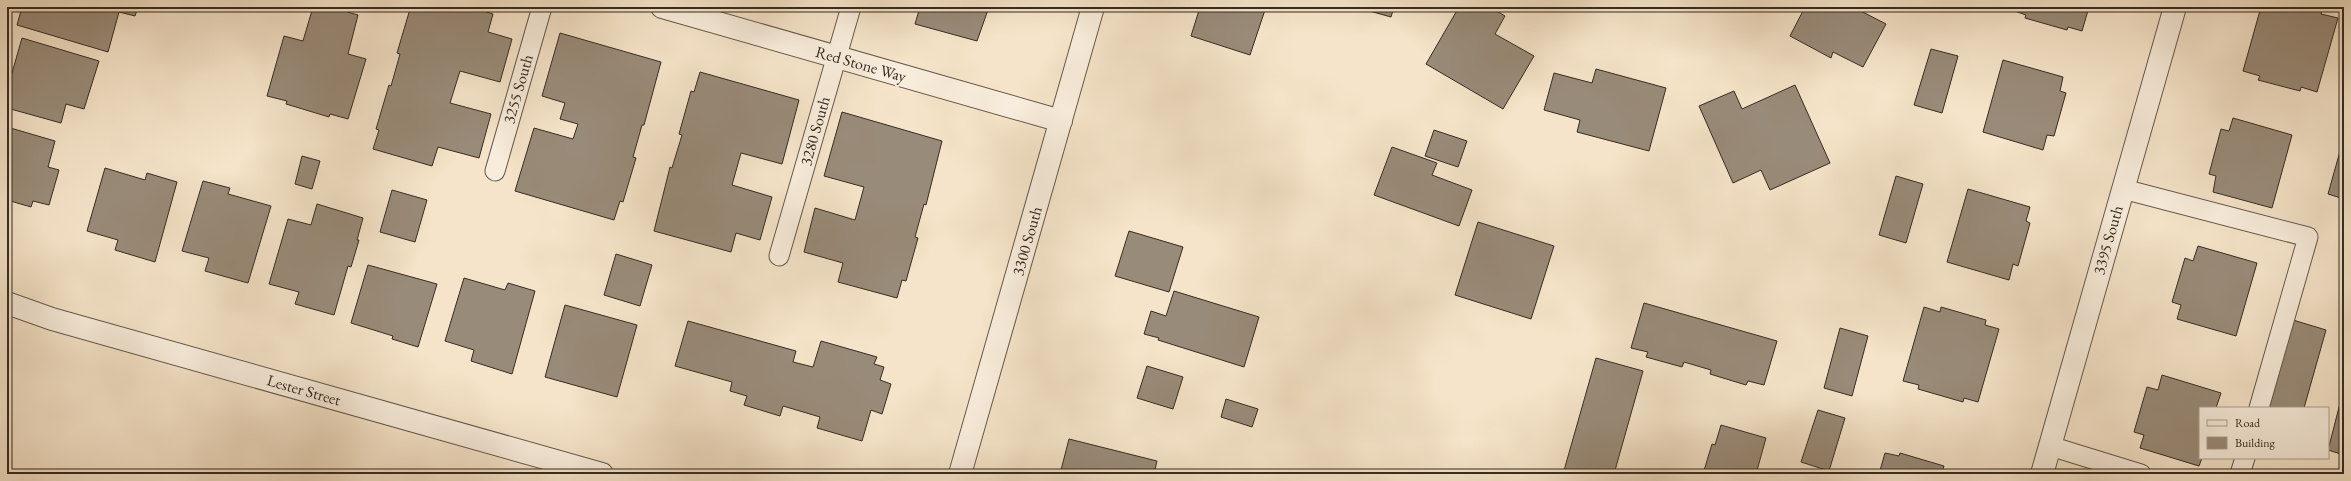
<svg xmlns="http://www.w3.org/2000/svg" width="2351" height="481" font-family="'EB Garamond',serif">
  <rect width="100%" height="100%" fill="#f5e4c9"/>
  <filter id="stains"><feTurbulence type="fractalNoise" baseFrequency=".005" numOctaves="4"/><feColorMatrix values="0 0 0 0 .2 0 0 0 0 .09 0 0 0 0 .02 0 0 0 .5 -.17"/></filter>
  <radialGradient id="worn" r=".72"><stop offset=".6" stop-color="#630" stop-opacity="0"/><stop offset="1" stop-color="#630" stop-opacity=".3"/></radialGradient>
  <path fill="#998b79" stroke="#362b22" d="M 22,7 L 138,7 L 135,16 L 119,12 L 108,52 L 17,25 Z
    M 313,7 L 330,7 L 358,15 L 348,54 L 366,59 L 348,119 L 330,114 L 329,117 L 286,104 L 287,101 L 267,96 L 284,36 L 303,41 Z
    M 414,7 L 470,7 L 493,14 L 488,32 L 512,39 L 500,82 L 460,71 L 450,103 L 491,114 L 479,158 L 438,147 L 432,166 L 373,149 L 379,130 L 376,129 L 389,85 L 391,86 L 400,54 L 397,53 L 410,9 L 413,10 Z
    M 920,7 L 989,7 L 977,41 L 915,24 Z
    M 1200,7 L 1266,7 L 1250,55 L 1191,36 Z
    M 1355,7 L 1394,7 L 1391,17 Z
    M 1459,7 L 1490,7 L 1505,16 L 1495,34 L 1534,56 L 1503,109 L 1426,64 Z
    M 1805,7 L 1857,7 L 1857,9 L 1886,24 L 1863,67 L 1833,52 L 1831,58 L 1790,36 Z
    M 2010,7 L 2089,7 L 2082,31 L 2068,27 L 2067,30 L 2025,18 L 2026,15 L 2009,9 Z
    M 2261,7 L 2311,7 L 2322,10 L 2321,14 L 2338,18 L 2317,92 L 2301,87 L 2300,91 L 2258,80 L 2260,76 L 2243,71 Z
    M 560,33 L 661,62 L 644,125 L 642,125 L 633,157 L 636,158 L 623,202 L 620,201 L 614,220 L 515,191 L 534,128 L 573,139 L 578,124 L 560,119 L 565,103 L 542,96 Z
    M 22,38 L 99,61 L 84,109 L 66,104 L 61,123 L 7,108 L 7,79 L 10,80 Z
    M 1931,49 L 1958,56 L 1942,113 L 1914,105 Z
    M 2003,60 L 2063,77 L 2060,91 L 2066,93 L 2054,136 L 2047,135 L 2043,150 L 1983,132 Z
    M 1596,69 L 1666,88 L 1649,151 L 1577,132 L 1580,120 L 1544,110 L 1554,73 L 1592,83 Z
    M 700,72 L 799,100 L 782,164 L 741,153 L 732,185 L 772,197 L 760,240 L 736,233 L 731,252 L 654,231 L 670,167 L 672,168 L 682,135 L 679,134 L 691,91 L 694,92 Z
    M 1795,85 L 1830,163 L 1770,190 L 1761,170 L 1733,183 L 1699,106 L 1734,91 L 1742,109 Z
    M 842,112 L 942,141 L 926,205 L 924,204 L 915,237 L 918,238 L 906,281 L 902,280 L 897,298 L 838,282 L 843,263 L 804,252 L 815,208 L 855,220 L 864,187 L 824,176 Z
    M 2233,118 L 2292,135 L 2272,208 L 2213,192 L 2216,176 L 2209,174 L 2221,129 L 2229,131 Z
    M 7,127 L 55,141 L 48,167 L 59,170 L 49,205 L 33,201 L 31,207 L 7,200 Z
    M 1434,130 L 1467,141 L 1458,167 L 1425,156 Z
    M 2344,137 L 2344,199 L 2328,194 Z
    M 1392,147 L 1437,163 L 1432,175 L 1472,190 L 1459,226 L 1374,195 Z
    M 302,156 L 320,161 L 312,189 L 295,184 Z
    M 105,168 L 145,180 L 147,173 L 177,182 L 155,262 L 115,250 L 118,240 L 87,231 Z
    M 1896,176 L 1923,184 L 1906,243 L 1879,235 Z
    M 203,181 L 230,188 L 228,194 L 271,206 L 248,283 L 205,271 L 209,258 L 182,251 Z
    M 1968,189 L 2030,207 L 2026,221 L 2030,223 L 2018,266 L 2013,264 L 2009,280 L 1947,262 Z
    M 392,190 L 427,200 L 415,242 L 380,232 Z
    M 317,204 L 363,218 L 357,240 L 359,240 L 351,267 L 348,266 L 334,315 L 295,304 L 299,292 L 269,284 L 288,219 L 311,225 Z
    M 1478,222 L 1554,246 L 1531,319 L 1455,295 Z
    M 1129,231 L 1183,247 L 1169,292 L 1115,276 Z
    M 2198,246 L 2257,263 L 2236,336 L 2177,319 L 2181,305 L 2172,302 L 2185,258 L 2193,261 Z
    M 616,254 L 652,265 L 640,306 L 604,295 Z
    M 368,265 L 437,284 L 418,347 L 392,339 L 393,336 L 351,323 Z
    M 464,278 L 505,290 L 508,283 L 535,291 L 512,374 L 471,361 L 474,350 L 445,341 Z
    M 1174,291 L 1259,317 L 1244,367 L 1158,340 L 1159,338 L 1144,334 L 1151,311 L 1166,316 Z
    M 1644,303 L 1777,341 L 1764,385 L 1748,381 L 1746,385 L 1710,374 L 1711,370 L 1684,362 L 1682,367 L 1646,357 L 1648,352 L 1631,348 Z
    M 565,305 L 637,325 L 617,397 L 545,377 Z
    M 1924,307 L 1940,312 L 1941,307 L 1986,320 L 1985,325 L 1999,329 L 1978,402 L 1964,398 L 1963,402 L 1918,389 L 1919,385 L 1903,381 Z
    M 2293,320 L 2326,330 L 2304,408 L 2267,408 Z
    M 688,321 L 796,351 L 793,362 L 813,367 L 821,341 L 877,357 L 874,364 L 884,367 L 880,380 L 891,384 L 882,414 L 871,410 L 862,441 L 817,428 L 820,417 L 783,406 L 780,416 L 744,405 L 747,396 L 730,391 L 732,382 L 675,366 Z
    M 1840,328 L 1868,336 L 1852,396 L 1824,388 Z
    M 1596,358 L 1643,371 L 1614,474 L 1563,474 Z
    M 1147,366 L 1183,377 L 1173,409 L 1137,398 Z
    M 2162,375 L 2221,393 L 2216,408 L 2200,408 L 2200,458 L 2202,458 L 2199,466 L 2140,448 L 2144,435 L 2134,432 L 2147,387 L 2158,390 Z
    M 2344,388 L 2344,455 L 2328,450 Z
    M 1226,399 L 1258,409 L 1252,427 L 1221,417 Z
    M 1818,410 L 1845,418 L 1829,471 L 1801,462 Z
    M 1721,425 L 1766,438 L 1756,474 L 1703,474 L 1712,444 L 1715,445 Z
    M 1069,439 L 1157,461 L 1154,474 L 1060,474 Z
    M 1885,453 L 1899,456 L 1900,453 L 1944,466 L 1943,469 L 1958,474 L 1879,474 Z"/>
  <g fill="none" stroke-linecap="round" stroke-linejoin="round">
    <defs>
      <path id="lane" d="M 495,171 L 542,7
        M 2123,189 L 2308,237 L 2259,408
        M 779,256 L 851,7
        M 2050,446 L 2141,474
        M 2240,474 L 2245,458"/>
      <path id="street" d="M 662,7 L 1061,121
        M 7,303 L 52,319 L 602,474
        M 960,474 L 1093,7
        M 2042,474 L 2175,7"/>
    </defs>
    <use href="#lane" stroke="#66594c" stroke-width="21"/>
    <use href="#street" stroke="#66594c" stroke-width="24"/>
    <use href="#lane" stroke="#f8eddc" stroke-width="19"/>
    <use href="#street" stroke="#f8eddc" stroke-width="22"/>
  </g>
  <g text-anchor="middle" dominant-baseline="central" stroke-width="4" stroke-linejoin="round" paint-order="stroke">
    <g font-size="16" fill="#362b22" stroke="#f8eddc">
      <text transform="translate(861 64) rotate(16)">Red Stone Way</text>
      <text transform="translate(518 89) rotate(-74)">3255 South</text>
      <text transform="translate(815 131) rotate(-74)">3280 South</text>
      <text transform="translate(2108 240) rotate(-74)">3395 South</text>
      <text transform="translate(1027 241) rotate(-74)">3300 South</text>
      <text transform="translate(304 390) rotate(16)">Lester Street</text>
    </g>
  </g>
  <rect width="2351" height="481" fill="none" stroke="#f5e4c9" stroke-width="24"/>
  <rect x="8" y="8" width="2335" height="465" fill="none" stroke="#362b22" stroke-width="2"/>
  <rect x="12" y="12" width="2327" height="457" fill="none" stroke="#362b22"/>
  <rect x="2199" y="407" width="130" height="52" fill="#f8eddc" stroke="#aa9f92"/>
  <rect x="2207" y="420" width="20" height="6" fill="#f8eddc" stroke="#aa9f92"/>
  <text x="2235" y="427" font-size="12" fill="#362b22">Road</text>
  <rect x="2207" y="437" width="20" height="12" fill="#998b79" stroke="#aa9f92"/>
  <text x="2235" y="447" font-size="12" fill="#362b22">Building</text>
  <rect width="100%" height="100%" filter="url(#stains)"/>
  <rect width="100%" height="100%" fill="url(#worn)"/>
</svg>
